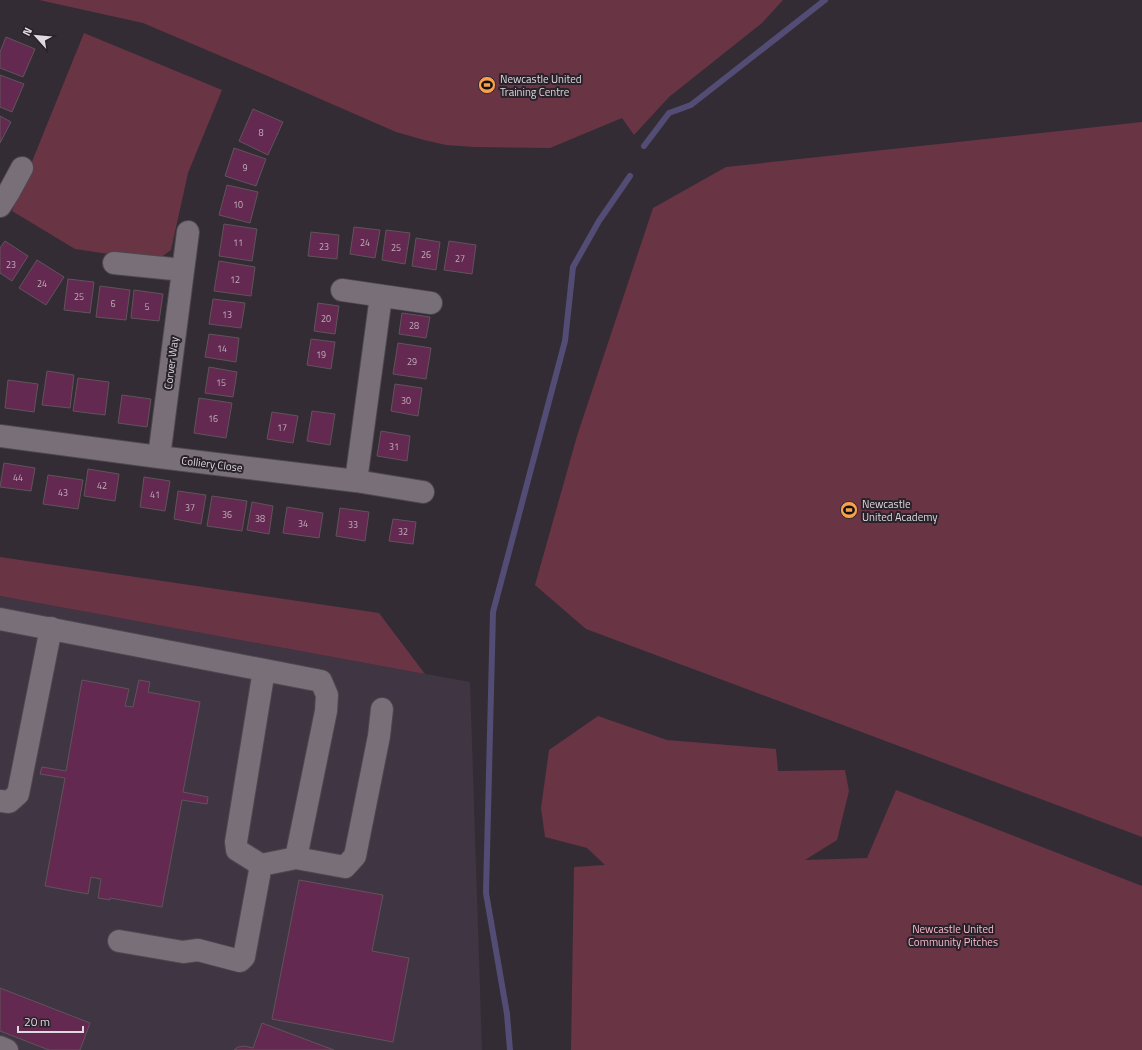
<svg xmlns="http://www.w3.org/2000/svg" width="1142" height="1050" font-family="'Titillium Web',sans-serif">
  <rect width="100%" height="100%" fill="#332c34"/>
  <path fill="#403542" d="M 0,596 L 470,682 L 482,1050 L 0,1050 Z"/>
  <path fill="#693444" d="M 39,0 L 783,0 L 762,23 L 669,97 L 634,135 L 622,118 L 550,148 L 474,147 L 446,145 L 424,140 L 396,132 L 263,74 L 143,23 Z
    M 84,33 L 222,90 L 188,173 L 171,250 L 156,261 L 75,249 L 12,211 Z
    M 1142,122 L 1142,837 L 586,629 L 535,585 L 577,436 L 653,208 L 726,167 Z
    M 0,557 L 379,613 L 425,674 L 0,596 Z
    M 598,716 L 667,740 L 776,749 L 778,771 L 845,770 L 849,791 L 837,840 L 805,860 L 867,858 L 896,790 L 1142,886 L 1142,1050 L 571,1050 L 574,867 L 605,865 L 587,848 L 545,837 L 541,808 L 549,750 Z"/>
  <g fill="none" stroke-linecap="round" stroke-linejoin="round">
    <path stroke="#534c75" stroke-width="6" d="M 644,146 L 669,113 L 691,105 L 825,0
      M 510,1050 L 507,1014 L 486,893 L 493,612 L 565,341 L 573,267 L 599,221 L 630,176"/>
  </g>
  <path fill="#642951" stroke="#5f545a" d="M 6,37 L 35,49 L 23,77 L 0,68 L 0,52 Z
    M 0,75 L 24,84 L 12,112 L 0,107 Z
    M 253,109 L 283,122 L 268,155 L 239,141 Z
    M 0,116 L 11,122 L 0,143 Z
    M 234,148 L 266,159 L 256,186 L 225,176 Z
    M 227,185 L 258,192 L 250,223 L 219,215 Z
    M 224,224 L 257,229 L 252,261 L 219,256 Z
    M 354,227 L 380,230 L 375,258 L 350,254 Z
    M 386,230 L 410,233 L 405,264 L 382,260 Z
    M 311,232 L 339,235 L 337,259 L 308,256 Z
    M 416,238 L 440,242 L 436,270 L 412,266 Z
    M 5,241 L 28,256 L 12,281 L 0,273 L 0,248 Z
    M 449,241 L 476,245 L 472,274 L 444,270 Z
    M 37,260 L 64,277 L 46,305 L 19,288 Z
    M 219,261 L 255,267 L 251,296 L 214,291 Z
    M 68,279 L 94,282 L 90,313 L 64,310 Z
    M 100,286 L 130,290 L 126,320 L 96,317 Z
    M 134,290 L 163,294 L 159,321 L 131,318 Z
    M 213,299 L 245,303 L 241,328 L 209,324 Z
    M 318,303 L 339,306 L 335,334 L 314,331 Z
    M 402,313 L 430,317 L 426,338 L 399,334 Z
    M 209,334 L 239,338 L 236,362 L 205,357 Z
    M 311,339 L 335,342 L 331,369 L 307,365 Z
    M 398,343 L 431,348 L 426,379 L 393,374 Z
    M 209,367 L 237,372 L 233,397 L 205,393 Z
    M 47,371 L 74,375 L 70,408 L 42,405 Z
    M 78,378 L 109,382 L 105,415 L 73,411 Z
    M 8,380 L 38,384 L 34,412 L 5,408 Z
    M 395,384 L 422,388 L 418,416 L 391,411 Z
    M 122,395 L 151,399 L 147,427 L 118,423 Z
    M 199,398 L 232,403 L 226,438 L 194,433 Z
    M 312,411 L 335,414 L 330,445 L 307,441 Z
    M 272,412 L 298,416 L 293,443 L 267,439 Z
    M 381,431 L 410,436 L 407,461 L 377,456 Z
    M 4,463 L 35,468 L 31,491 L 0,487 Z
    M 88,469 L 119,474 L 115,501 L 84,496 Z
    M 48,475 L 83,480 L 78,509 L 43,504 Z
    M 144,477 L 170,481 L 165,511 L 140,507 Z
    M 178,491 L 206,495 L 201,524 L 174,519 Z
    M 212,496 L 247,501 L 242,531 L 207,526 Z
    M 252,502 L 273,506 L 269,534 L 247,530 Z
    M 287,507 L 323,513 L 319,538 L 283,533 Z
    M 340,508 L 369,512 L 365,541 L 336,536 Z
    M 393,519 L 416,522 L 413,544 L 389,541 Z
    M 82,680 L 129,689 L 125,706 L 133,707 L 139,680 L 150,682 L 148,692 L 200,702 L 183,792 L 208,797 L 207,804 L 182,800 L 162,907 L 110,898 L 110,900 L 98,898 L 101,879 L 91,877 L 88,894 L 45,886 L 65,778 L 40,774 L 42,767 L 66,771 Z
    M 299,880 L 383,895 L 372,951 L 409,958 L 393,1042 L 272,1019 Z
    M 0,988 L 90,1023 L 80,1050 L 49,1050 L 0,1031 Z
    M 262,1023 L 334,1050 L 234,1050 L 238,1047 L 244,1046 L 253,1048 Z"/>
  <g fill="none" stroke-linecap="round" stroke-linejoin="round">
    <defs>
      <path id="minor" d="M 0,206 L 9,192 L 22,168
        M 114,263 L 183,270
        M 342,290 L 431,303
        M 0,436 L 159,457 L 356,481 L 423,492
        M 159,457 L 188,232
        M 356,481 L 381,296
        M 0,619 L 321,681 L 327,695 L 326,711 L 296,858
        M 264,670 L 236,842 L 237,850 L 261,865 L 296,858 L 345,867 L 355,856 L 379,736 L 382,709
        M 0,801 L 9,802 L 18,794 L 51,628
        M 119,941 L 183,952 L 198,950 L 240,961 L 244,957 L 261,865
        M 0,1047 L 7,1050"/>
    </defs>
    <use href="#minor" stroke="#4e474f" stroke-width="24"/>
    <use href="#minor" stroke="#786f79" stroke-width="22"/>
  </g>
  <defs>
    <symbol id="stadium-disc" viewBox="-11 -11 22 22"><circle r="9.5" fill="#f9a04c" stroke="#29222a"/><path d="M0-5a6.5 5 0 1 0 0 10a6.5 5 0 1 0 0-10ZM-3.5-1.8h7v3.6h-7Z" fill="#111"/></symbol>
  </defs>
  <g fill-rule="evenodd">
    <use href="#stadium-disc" x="477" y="75" width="20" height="20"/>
    <use href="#stadium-disc" x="839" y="500" width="20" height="20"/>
  </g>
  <g text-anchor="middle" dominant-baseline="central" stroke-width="4" stroke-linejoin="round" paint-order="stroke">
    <g font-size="9" fill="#c0aebc">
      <text x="261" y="132">8</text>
      <text x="245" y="167">9</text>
      <text x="238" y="204">10</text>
      <text x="238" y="242">11</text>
      <text x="365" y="242">24</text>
      <text x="324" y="246">23</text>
      <text x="396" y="247">25</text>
      <text x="426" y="254">26</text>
      <text x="460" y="258">27</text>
      <text x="11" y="264">23</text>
      <text x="235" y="279">12</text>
      <text x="42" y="283">24</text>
      <text x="79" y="296">25</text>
      <text x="113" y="303">6</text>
      <text x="147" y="306">5</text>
      <text x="227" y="314">13</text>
      <text x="326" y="318">20</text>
      <text x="414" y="325">28</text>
      <text x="222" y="348">14</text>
      <text x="321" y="354">19</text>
      <text x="412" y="361">29</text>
      <text x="221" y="382">15</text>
      <text x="406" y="400">30</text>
      <text x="213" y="418">16</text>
      <text x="282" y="427">17</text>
      <text x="394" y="446">31</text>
      <text x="18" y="477">44</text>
      <text x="102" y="485">42</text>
      <text x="63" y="492">43</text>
      <text x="155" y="494">41</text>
      <text x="190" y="507">37</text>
      <text x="227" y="514">36</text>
      <text x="260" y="518">38</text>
      <text x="303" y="523">34</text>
      <text x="353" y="524">33</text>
      <text x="403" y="531">32</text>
    </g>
    <g font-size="11" fill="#dfdadf" stroke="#29222a" text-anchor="start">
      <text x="500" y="79">Newcastle United<tspan x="500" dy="13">Training Centre</tspan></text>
      <text x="862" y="504">Newcastle<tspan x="862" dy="13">United Academy</tspan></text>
    </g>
    <g font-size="11" fill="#dfdadf" stroke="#29222a">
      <text transform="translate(171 363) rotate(-83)">Corver Way</text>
      <text transform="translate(212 464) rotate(7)">Colliery Close</text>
    </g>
    <g font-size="11" fill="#fcbacb" stroke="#29222a">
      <text x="953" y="929">Newcastle United<tspan x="953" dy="13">Community Pitches</tspan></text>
    </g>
  </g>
  <g transform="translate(36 36) rotate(297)" stroke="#29222a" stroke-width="3" paint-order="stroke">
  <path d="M0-3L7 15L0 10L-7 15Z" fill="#dfdadf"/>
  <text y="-6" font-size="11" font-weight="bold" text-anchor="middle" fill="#dfdadf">N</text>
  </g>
  <path d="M18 1026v6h65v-6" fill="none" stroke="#dfdadf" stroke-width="2"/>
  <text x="24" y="1026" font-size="12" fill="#dfdadf" stroke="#29222a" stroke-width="3" paint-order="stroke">20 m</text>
</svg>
